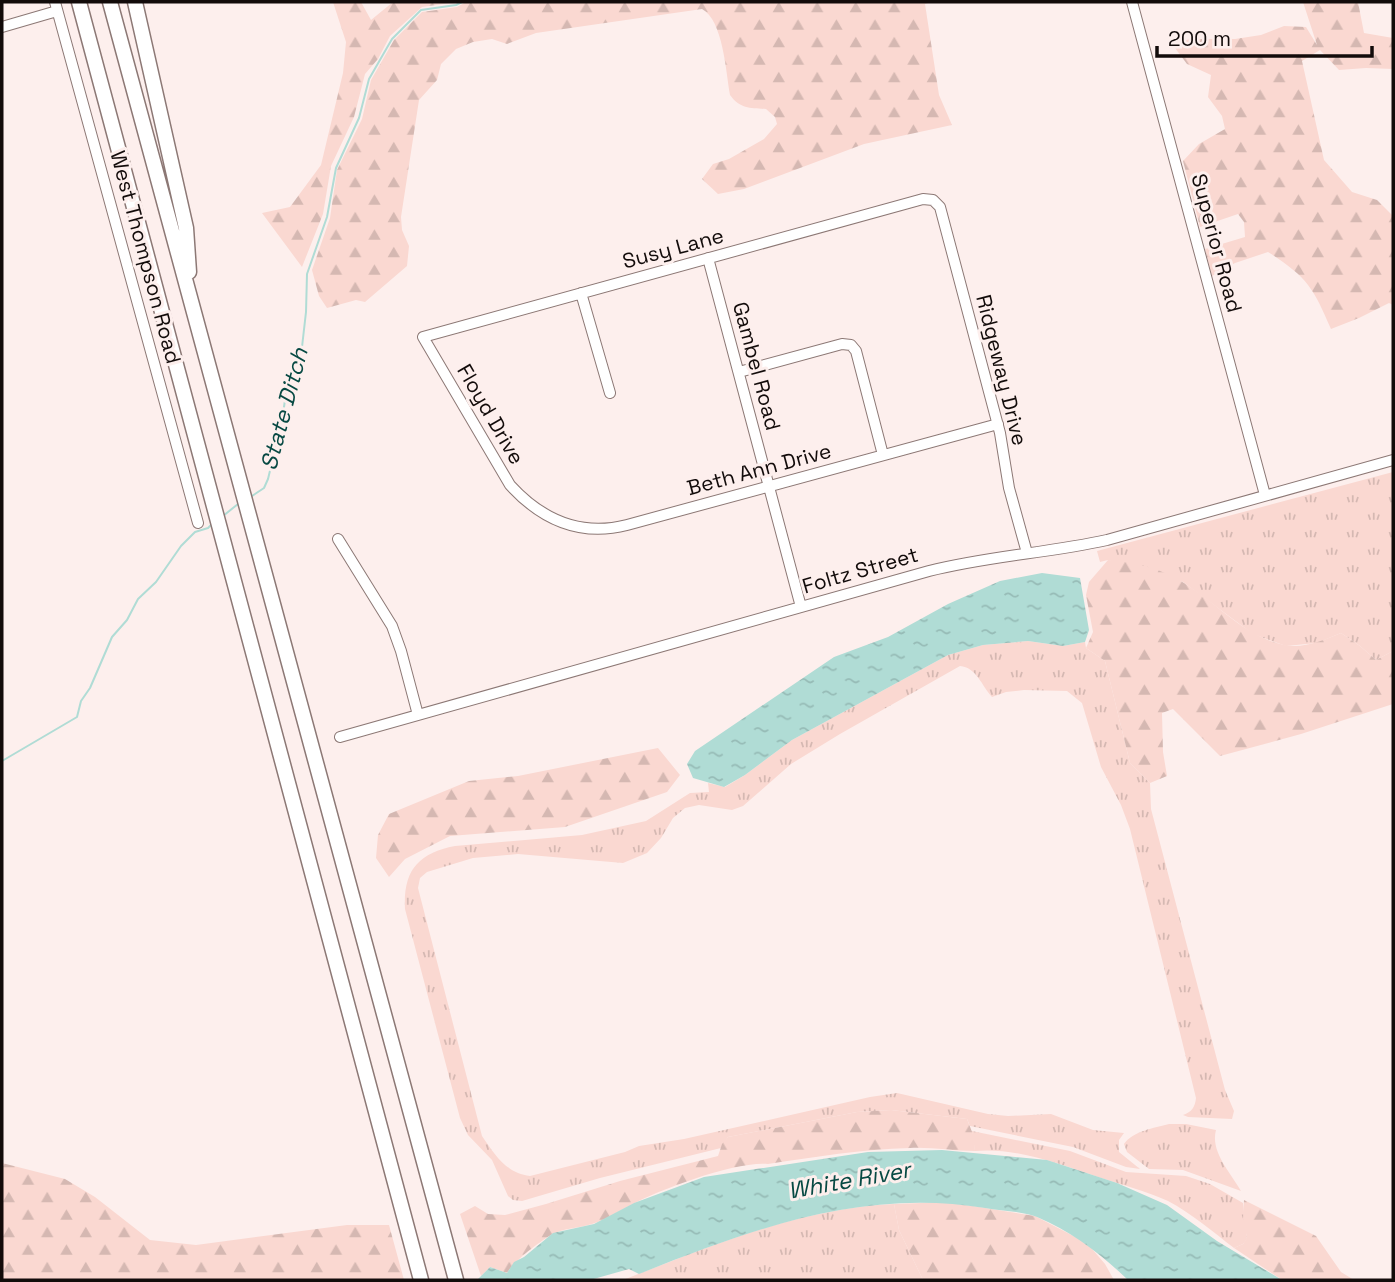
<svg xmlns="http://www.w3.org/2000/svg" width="1395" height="1282" font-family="'Space Grotesk',sans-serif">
  <defs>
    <pattern id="grass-tufts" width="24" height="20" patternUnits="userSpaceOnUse" patternTransform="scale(1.75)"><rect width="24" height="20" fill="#fad8d1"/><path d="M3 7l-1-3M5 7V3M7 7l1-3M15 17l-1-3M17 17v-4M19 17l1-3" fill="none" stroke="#d5b8b2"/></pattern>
    <pattern id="forest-firs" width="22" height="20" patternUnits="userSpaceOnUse" patternTransform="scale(1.75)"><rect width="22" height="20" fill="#fad8d1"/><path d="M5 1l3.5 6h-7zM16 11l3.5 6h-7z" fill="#d5b8b2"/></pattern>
    <pattern id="water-ripples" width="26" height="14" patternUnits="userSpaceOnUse" patternTransform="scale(1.75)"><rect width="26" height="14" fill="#b0dcd5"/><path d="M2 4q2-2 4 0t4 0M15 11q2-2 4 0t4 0" fill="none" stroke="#96bbb6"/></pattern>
  </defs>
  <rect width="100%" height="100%" fill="#fdefed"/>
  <path fill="url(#grass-tufts)" d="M 1393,472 L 1393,651 L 1376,660 L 1360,646 L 1341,633 L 1317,643 L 1286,646 L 1253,634 L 1183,582 L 1108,560 L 1100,562 L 1097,551 Z
    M 1028,641 L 1063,646 L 1085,642 L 1086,648 L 1105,661 L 1130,763 L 1150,783 L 1151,809 L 1225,1090 L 1234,1111 L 1232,1119 L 1188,1117 L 1183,1115 C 1192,1112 1195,1107 1196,1098 L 1130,829 L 1121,805 L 1101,767 L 1082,703 L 1067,691 L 1024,690 L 1006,692 L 992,697 C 982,686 976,667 960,666 L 840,734 L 791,764 L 743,806 L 732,810 L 699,805 L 685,808 L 673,818 L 661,838 L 647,853 L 623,863 L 518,854 L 473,858 L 427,872 L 420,878 L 418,888 L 482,1136 C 495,1155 507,1174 530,1176 L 625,1152 L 639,1146 L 684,1139 L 870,1097 L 897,1093 L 988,1114 L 1008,1116 L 1051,1114 L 1093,1130 L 1124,1133 L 1119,1140 L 1119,1152 L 1140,1169 L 1126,1167 L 1073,1147 L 970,1126 L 967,1119 L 891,1110 L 857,1112 L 728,1137 L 721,1148 L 600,1178 L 522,1201 L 513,1200 L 508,1196 L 492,1160 L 468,1135 L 460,1118 L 405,909 C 403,871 418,853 455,846 L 582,835 L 646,821 L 690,793 L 709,792 L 708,783 L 725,787 L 745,775 L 792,740 L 948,655 L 983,645 Z
    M 1169,1124 L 1186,1124 L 1216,1130 C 1210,1152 1231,1173 1241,1191 L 1183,1170 L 1149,1169 L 1127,1152 L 1124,1144 C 1133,1131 1154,1128 1169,1124 Z
    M 972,1131 L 1070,1151 L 1126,1172 L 1186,1176 L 1210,1184 L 1243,1203 L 1247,1239 L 1243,1244 L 1234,1248 C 1213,1232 1191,1213 1168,1201 C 1146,1191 1123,1185 1101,1178 C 1062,1165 1016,1147 975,1151 Z
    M 894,1204 L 899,1230 L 923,1280 L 623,1280 C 710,1246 800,1208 894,1204 Z"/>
  <path fill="url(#forest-firs)" d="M 333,2 L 361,2 L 371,20 L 393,2 L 457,2 L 422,7 L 390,36 L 378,59 L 365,74 L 354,117 L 331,166 L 323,214 L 302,267 L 262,213 L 290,207 L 321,165 L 343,73 L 346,42 Z
    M 466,2 L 931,2 L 925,4 L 939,95 L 952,125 L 864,144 L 744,189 L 718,194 L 702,179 L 713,164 L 729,159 L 764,139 L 777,124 L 775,117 L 766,109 C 751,108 740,109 730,95 C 726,72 723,20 702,9 L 536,33 L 507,44 L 492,39 L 473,42 L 456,49 L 441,64 L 437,80 L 419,100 L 401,217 L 402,230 L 409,246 L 407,266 L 365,302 L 356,300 L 327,308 L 319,296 L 312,270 L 330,218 L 337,170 L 362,119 L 371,80 L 394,40 L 422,12 L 457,7 Z
    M 1303,2 L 1358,2 L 1364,33 L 1393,38 L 1393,69 L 1366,68 L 1339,70 L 1320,50 L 1302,61 L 1324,160 L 1352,192 L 1377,200 L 1393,216 L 1393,305 L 1389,303 L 1359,318 L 1331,329 C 1313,287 1307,277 1268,252 L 1235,263 L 1212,276 L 1205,249 L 1245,237 L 1244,222 L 1238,214 L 1200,227 L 1183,161 L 1199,144 L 1225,129 L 1222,116 L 1208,97 L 1211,75 L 1187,64 L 1172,44 L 1190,39 L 1235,39 L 1261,35 L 1284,26 L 1306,27 L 1317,45 Z
    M 1108,560 C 1134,561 1162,569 1184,583 C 1218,604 1244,636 1284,645 C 1303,649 1324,640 1341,633 L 1360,646 L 1376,660 L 1393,651 L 1393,704 L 1301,734 L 1220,756 L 1173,709 L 1162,713 L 1163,752 L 1167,776 L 1150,783 L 1130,763 L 1105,661 L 1086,648 L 1093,632 L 1086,595 L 1089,582 Z
    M 658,748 L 680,775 L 667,792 L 565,827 L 450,836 L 405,859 L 389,877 L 376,858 L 378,835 L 389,814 L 469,781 L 518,776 Z
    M 891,1110 L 967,1119 L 974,1137 L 975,1151 C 952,1151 932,1147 910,1148 C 862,1149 815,1157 768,1164 C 736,1161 661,1189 631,1205 C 618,1211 606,1220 592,1224 C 580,1228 562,1228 551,1235 C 538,1243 515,1260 507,1273 L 490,1267 L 481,1276 L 460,1214 L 475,1206 L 488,1214 L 505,1215 L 546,1204 L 620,1181 L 718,1156 L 722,1144 L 728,1137 L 857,1112 Z
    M 2,1163 L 65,1179 L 95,1197 L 150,1240 L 196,1245 L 347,1225 L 389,1225 L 404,1280 L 2,1280 Z
    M 1244,1200 L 1316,1236 L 1341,1272 L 1354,1280 L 1282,1280 L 1234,1248 L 1243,1244 L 1247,1238 L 1243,1219 Z
    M 948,1202 L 1035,1216 L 1087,1243 L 1105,1264 L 1114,1280 L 923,1280 L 899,1230 L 894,1204 Z"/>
  <path fill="url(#water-ripples)" d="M 1042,573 L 1080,578 L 1089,630 L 1085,642 L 1063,646 L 1028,641 L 983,645 L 948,655 L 792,740 L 745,775 L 724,787 L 693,778 L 687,764 L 695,751 L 834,657 L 888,637 L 948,604 L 1000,581 Z
    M 942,1150 L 1047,1160 L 1117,1183 L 1167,1205 L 1217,1241 L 1282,1280 L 1128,1280 C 1101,1254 1072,1232 1037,1217 C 1021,1211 1001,1211 985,1208 C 862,1188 752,1229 639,1274 L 629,1269 L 590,1280 L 477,1280 L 490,1267 L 507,1273 L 514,1262 L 524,1257 L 553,1233 L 594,1224 L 634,1203 L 704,1177 L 868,1152 Z"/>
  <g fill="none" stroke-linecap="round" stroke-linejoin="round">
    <path stroke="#b0dcd5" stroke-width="2" d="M 252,496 L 264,488 L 268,479 L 282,421 L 286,393 L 302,347 L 306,312 L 307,274 L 327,217 L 336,168 L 359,118 L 369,79 L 392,39 L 421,10 L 456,5 L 462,2
      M 223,516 L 238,504
      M 2,761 L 77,717 L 81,701 L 90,688 L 112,637 L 127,620 L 138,599 L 156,582 L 181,546 L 195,532 L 208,528 L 213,523"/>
    <defs>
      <path id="minor" d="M 55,2 L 198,523
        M 1132,2 L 1265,495
        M 2,27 L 57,11
        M 708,258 L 801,607
        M 581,293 L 610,393
        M 739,372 L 842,344 L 851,345 L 856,351 L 883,455
        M 998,424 L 627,525 C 580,537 541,519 510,485 L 423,337 L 923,199 L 933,200 L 940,207 L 1000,433 L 1009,488 L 1027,553
        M 338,539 L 392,626 L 401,651 L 418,715
        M 340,737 L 929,571 C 988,556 1048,553 1107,540 L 1393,460"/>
      <path id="highway" d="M 79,2 L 421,1280
        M 110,2 L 456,1280
        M 135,2 L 186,228 L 189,272"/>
    </defs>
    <use href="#minor" stroke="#8c7875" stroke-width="12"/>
    <use href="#highway" stroke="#8c7875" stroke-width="17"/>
    <use href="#minor" stroke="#fff" stroke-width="10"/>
    <use href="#highway" stroke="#fff" stroke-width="14"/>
  </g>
  <g text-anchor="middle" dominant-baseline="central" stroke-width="6" stroke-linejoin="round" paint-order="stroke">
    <g font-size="21" fill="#120b0a" stroke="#fdefed">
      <text transform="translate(1217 243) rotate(75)">Superior Road</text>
      <text transform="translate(673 248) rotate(-15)">Susy Lane</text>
      <text transform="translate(146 257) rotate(75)">West Thompson Road</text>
      <text transform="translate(757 366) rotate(75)">Gambel Road</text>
      <text transform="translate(1002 370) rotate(76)">Ridgeway Drive</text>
      <text transform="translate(491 414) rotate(60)">Floyd Drive</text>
      <text transform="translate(759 469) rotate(-15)">Beth Ann Drive</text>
      <text transform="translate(860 570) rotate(-16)">Foltz Street</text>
    </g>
    <g font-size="23" font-style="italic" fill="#074943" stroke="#fdefed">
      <text transform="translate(284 409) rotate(-75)">State Ditch</text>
      <text transform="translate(849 1180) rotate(-10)">White River</text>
    </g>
  </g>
  <rect width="1395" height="1282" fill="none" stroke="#120b0a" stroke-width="7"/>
  <path d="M1157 46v10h215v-10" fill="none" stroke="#120b0a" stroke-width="3.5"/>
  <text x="1168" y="46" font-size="21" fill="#120b0a" stroke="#fdefed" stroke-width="5" paint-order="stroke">200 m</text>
</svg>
